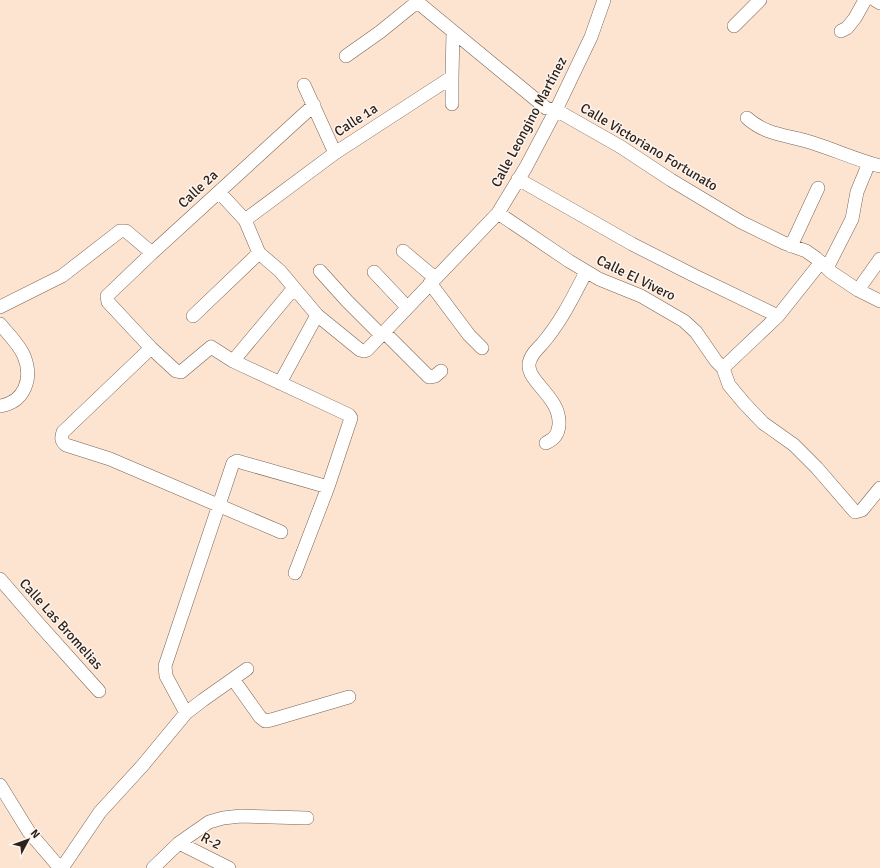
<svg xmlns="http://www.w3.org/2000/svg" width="880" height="868" font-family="Signika,sans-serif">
  <rect width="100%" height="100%" fill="#fde4d1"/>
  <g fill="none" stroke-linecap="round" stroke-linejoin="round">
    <defs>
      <path id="minor" d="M 415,0 L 546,108 L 556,110 L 621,147 L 671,180 L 741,222 L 784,243 L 806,251 L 816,258 L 831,272 L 858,290 L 880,301
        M 875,0 L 880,3
        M 734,26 L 760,0
        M 841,31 L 847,28 L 855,18 L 865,0
        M 346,56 L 380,32 L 417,2
        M 452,77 L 452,104
        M 304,85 L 335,153
        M 747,118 C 767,136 789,135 813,143 C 835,150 857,160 880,166
        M 518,179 L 632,244 L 695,276 L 778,316
        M 219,192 L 245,220 L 259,253 L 280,271 L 317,315 L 360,350 L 364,351 L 367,350 L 498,213 L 526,167 L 556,110 L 591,37 L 604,0
        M 498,213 L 569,261 L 599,279 L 641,296 L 684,321 L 696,332 L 716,361 L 723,368 L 729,385 L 744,403 L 763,423 L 794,445 L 817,468 L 855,512 L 862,510 L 880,488
        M 245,220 L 335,153 L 452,77 L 453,32
        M 791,246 L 818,188
        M 403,251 L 435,278
        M 827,268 L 852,219 L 857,192 L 869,163
        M 320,271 L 347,301 L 381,335
        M 374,272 L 407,307
        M 430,283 L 469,335 L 482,348
        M 858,290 L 880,259
        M 0,307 L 62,276 L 120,231 L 126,231 L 152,253
        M 193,316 L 259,253
        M 0,324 C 8,334 19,344 24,356 C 33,378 25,402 0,406
        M 384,332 L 429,377 L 435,376 L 441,371
        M 151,348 L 63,432 C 61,438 61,441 66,445 L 110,459 L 281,532
        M 233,361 L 294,288
        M 723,368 L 778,316 L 821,262
        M 280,383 L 317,315
        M 546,443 C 554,439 558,435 559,425 C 561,397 527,382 529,364 C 530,356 536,350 542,344 C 561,322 573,297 586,272
        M 295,573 L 328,487 L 351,418 L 349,415 L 233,361 L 211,347 L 181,372 L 176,371 L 151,348 L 108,302 L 107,296 L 152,253 L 314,105
        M 0,579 L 38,623 L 99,691
        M 233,679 L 260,717 L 265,721 L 271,720 L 349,697
        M 186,713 L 166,676 L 165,666 L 233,463 L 237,461 L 328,487
        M 0,785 L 29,832 L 60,868
        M 179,843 L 229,868
        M 62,868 L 100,812 L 143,765 L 186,713 L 203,700 L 247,669
        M 153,868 L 179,843 L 209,822 L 223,818 L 241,816 L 307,818"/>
    </defs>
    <use href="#minor" stroke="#796353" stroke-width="14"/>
    <use href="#minor" stroke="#fff" stroke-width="13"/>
  </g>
  <g text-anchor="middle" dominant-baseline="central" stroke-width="3" stroke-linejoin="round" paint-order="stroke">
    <g font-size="14" fill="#2b221c" stroke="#fef4ed">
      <text transform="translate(356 120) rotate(-33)">Calle 1a</text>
      <text transform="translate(529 122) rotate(-62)">Calle Leongino Martínez</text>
      <text transform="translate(649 147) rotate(31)">Calle Victoriano Fortunato</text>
      <text transform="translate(198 189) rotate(-43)">Calle 2a</text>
      <text transform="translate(636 278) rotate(26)">Calle El Vivero</text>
      <text transform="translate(61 624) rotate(48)">Calle Las Bromelias</text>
      <text transform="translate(211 841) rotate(27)">R-2</text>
    </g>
  </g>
  <g transform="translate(28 840) rotate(49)" stroke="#fef4ed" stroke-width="3" paint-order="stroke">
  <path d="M0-3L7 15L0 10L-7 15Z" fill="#2b221c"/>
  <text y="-6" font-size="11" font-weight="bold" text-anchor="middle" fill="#2b221c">N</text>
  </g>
</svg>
